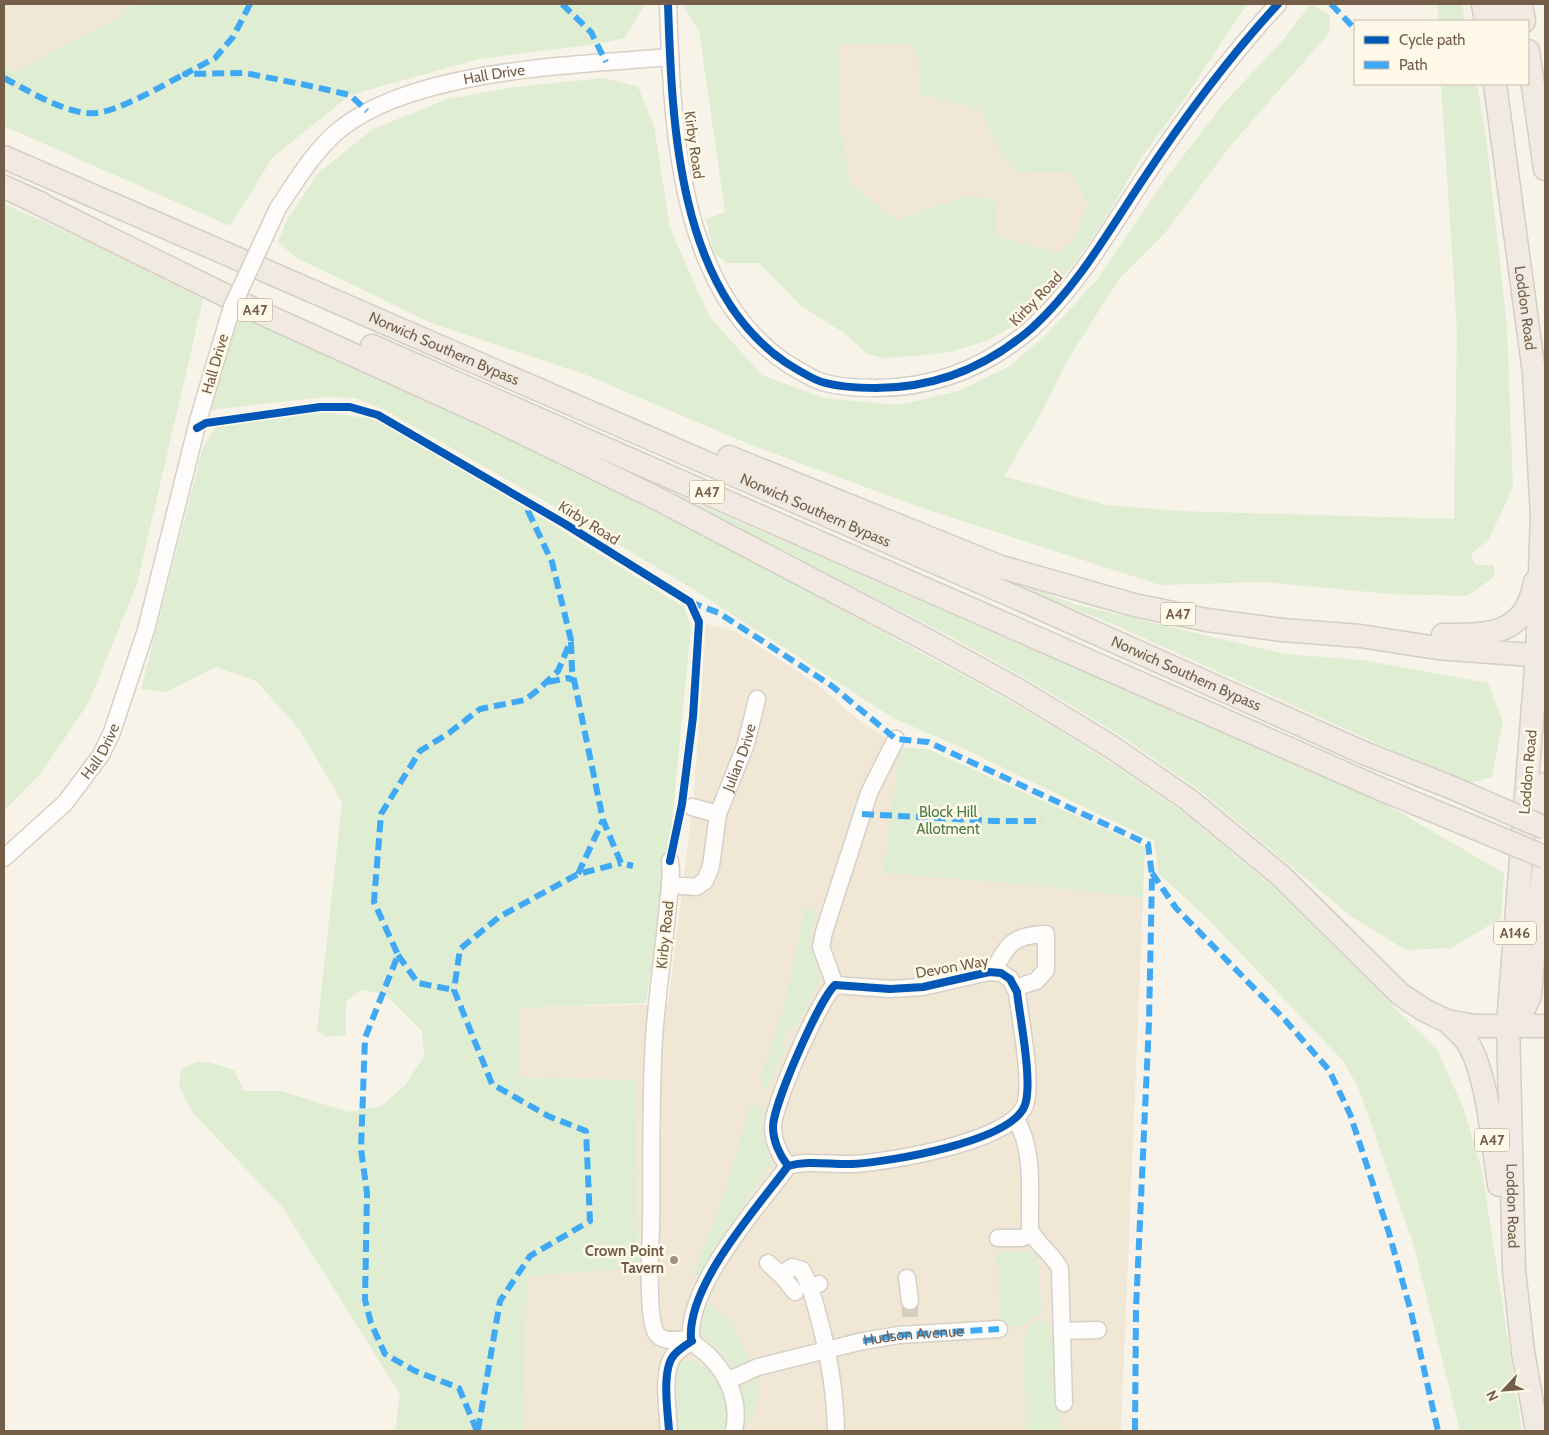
<svg xmlns="http://www.w3.org/2000/svg" width="1549" height="1435" font-family="Cabin,sans-serif">
  <rect width="100%" height="100%" fill="#f7f3e8"/>
  <path fill="#f0e7d5" d="M 4,4 L 131,4 L 122,15 L 15,72 L 4,66 Z
    M 838,45 L 916,45 L 920,94 L 979,109 L 1001,155 L 1018,173 L 1073,172 L 1087,205 L 1075,240 L 1057,253 L 997,237 L 969,196 L 941,204 L 897,221 L 851,185 L 841,131 Z
    M 706,624 L 737,632 L 818,685 L 856,718 L 900,747 L 1030,885 L 1143,898 L 1121,1430 L 523,1431 L 527,1275 L 639,1267 L 635,1080 L 517,1077 L 522,1008 L 668,1004 L 694,794 Z"/>
  <path fill="#dfeed3" fill-rule="evenodd" d="M 131,4 L 645,4 L 625,38 L 597,44 L 479,59 L 350,95 L 273,157 L 230,226 L 4,126 L 4,66 L 15,72 L 122,15 Z
    M 682,4 L 1249,4 L 1241,13 L 1185,98 L 1137,164 L 1109,213 L 1074,264 L 1024,320 L 989,340 L 950,352 L 916,356 L 883,358 L 868,354 L 844,333 L 801,306 L 759,263 L 726,263 L 714,253 L 706,219 L 725,212 L 699,31 ZM 838,45 L 916,45 L 920,94 L 979,109 L 1001,155 L 1018,173 L 1073,172 L 1087,205 L 1075,240 L 1057,253 L 997,237 L 995,200 L 969,196 L 941,204 L 897,221 L 851,185 L 841,131 Z
    M 1311,4 L 1330,15 L 1329,33 L 1232,144 L 1165,233 L 1120,278 L 1068,359 L 1038,419 L 1004,476 L 1106,505 L 1181,511 L 1454,519 L 1457,331 L 1441,84 L 1477,84 L 1486,137 L 1507,326 L 1513,487 L 1489,539 L 1471,554 L 1475,565 L 1494,565 L 1494,577 L 1467,596 L 1389,594 L 1266,582 L 1160,585 L 922,508 L 751,445 L 586,375 L 431,323 L 295,257 L 278,242 L 286,222 L 317,174 L 373,129 L 448,99 L 514,87 L 604,78 L 638,87 L 654,125 L 670,228 L 709,316 L 762,375 L 824,398 L 898,405 L 959,391 L 1010,366 L 1049,332 L 1096,281 L 1167,177 L 1223,104 L 1282,41 Z
    M 1437,4 L 1462,4 L 1465,21 L 1439,21 Z
    M 4,204 L 196,289 L 203,300 L 137,584 L 89,702 L 42,772 L 4,811 Z
    M 238,320 L 258,321 L 704,533 L 1013,703 L 1105,759 L 1184,813 L 1276,889 L 1437,1050 L 1464,1109 L 1482,1171 L 1522,1431 L 1460,1431 L 1413,1243 L 1358,1087 L 1343,1061 L 1208,919 L 1158,873 L 1154,841 L 960,747 L 895,719 L 699,593 L 588,526 L 383,409 L 355,398 L 324,397 L 210,410 Z
    M 323,412 L 374,419 L 524,507 L 684,607 L 691,626 L 671,833 L 646,1003 L 522,1008 L 518,1077 L 635,1080 L 639,1268 L 527,1276 L 523,1431 L 395,1431 L 400,1394 L 283,1208 L 193,1113 L 179,1086 L 181,1070 C 202,1055 212,1064 234,1070 L 244,1091 L 281,1091 L 349,1112 L 382,1106 L 405,1085 L 424,1056 L 422,1031 L 385,994 L 360,990 L 346,1002 L 346,1035 L 327,1037 L 317,1030 L 342,802 L 299,729 L 256,681 L 216,667 L 166,692 L 141,689 L 203,447 L 216,427 Z
    M 660,487 L 1380,801 L 1504,873 L 1501,918 L 1452,948 L 1406,950 L 1352,917 L 1199,790 L 1119,735 L 1027,679 L 936,629 L 659,491 Z
    M 999,576 L 1074,604 L 1285,654 L 1362,660 L 1488,683 L 1503,721 L 1492,777 L 1467,784 L 1115,625 L 999,579 Z
    M 900,747 L 928,749 L 1145,847 L 1143,898 L 1030,885 L 883,873 Z
    M 806,907 L 817,912 L 810,942 L 820,979 L 797,1024 L 788,1029 L 784,1039 L 785,1049 L 769,1087 L 763,1090 L 761,1077 L 783,1011 Z
    M 751,1104 L 763,1109 C 759,1130 763,1144 772,1162 L 708,1259 L 700,1276 L 692,1276 L 723,1198 Z
    M 996,1252 L 1037,1252 L 1042,1313 L 1032,1317 L 1024,1325 L 1001,1327 Z
    M 706,1302 C 730,1317 740,1336 750,1361 L 735,1367 L 699,1332 Z
    M 1036,1321 C 1045,1321 1052,1322 1056,1330 L 1059,1431 L 1026,1431 L 1023,1343 L 1028,1327 Z
    M 691,1359 C 724,1376 727,1397 727,1431 L 674,1431 L 673,1370 L 678,1364 Z
    M 756,1379 C 762,1392 754,1410 751,1423 L 745,1421 L 743,1387 Z"/>
  <g fill="none" stroke-linecap="round" stroke-linejoin="round">
    <path stroke="#d6cec0" stroke-width="16" stroke-dasharray="16 8" stroke-linecap="butt" d="M 910,1301 L 910,1326"/>
    <defs>
      <g id="minor">
        <path d="M 668,4 C 672,122 677,288 785,362 C 796,369 810,378 822,382 C 839,387 859,388 876,388 C 935,388 987,367 1032,328 C 1078,286 1110,229 1144,178 C 1184,118 1229,57 1278,4"/>
        <path id="s1" d="M 278,208 C 296,181 314,151 339,130 C 413,69 576,65 670,57"/>
        <path d="M 692,807 L 718,814"/>
        <path id="s2" d="M 4,858 L 65,803 L 101,755 L 112,732 L 146,630 L 198,421 L 216,360"/>
        <path d="M 670,861 L 671,872 C 667,928 658,983 654,1038 C 650,1103 652,1167 651,1231 C 650,1251 647,1318 656,1333 C 663,1344 680,1339 691,1339"/>
        <path id="s3" d="M 670,885 L 696,887 L 705,881 L 711,866 L 718,814 L 746,744 L 757,699"/>
        <path d="M 993,972 C 1008,944 1012,935 1046,934 L 1046,970 L 1036,981 L 1015,988"/>
        <path d="M 835,985 L 821,947 L 824,932 L 869,793 L 896,739"/>
        <path d="M 1016,1119 C 1035,1153 1029,1191 1030,1229 C 1036,1245 1053,1253 1060,1269 L 1064,1403"/>
        <path d="M 998,1238 L 1021,1238 L 1032,1234"/>
        <path d="M 768,1263 L 781,1275 L 792,1267 L 802,1270 L 810,1287"/>
        <path d="M 781,1275 L 795,1292"/>
        <path d="M 907,1278 L 910,1301"/>
        <path d="M 819,1284 L 810,1287 C 825,1336 835,1381 836,1431"/>
        <path d="M 1062,1331 L 1098,1330"/>
        <path d="M 691,1339 C 687,1285 757,1208 788,1166 C 809,1160 831,1165 853,1164 C 888,1162 1012,1142 1025,1105 C 1033,1082 1020,1019 1017,992 L 1010,979 L 1001,973 L 989,972 L 923,987 L 890,989 L 835,985 C 819,1000 773,1105 773,1127 C 773,1141 780,1156 788,1166"/>
        <path d="M 691,1339 C 696,1347 705,1351 711,1358 C 730,1378 740,1404 734,1431"/>
        <path d="M 729,1380 L 758,1367 L 863,1341 L 899,1335 L 999,1329"/>
        <path d="M 669,1431 C 668,1412 661,1370 674,1355 C 679,1349 686,1345 692,1341"/>
      </g>
      <g id="highway">
        <path d="M 1483,4 L 1486,21"/>
        <path d="M 1500,4 L 1502,21"/>
        <path d="M 1521,4 L 1524,21"/>
        <path d="M 1528,51 L 1545,169"/>
        <path id="s4" d="M 1495,84 L 1534,373 L 1542,516 L 1537,656 L 1508,1024 L 1514,1270 L 1523,1352 L 1537,1431"/>
        <path id="s5" d="M 4,157 L 1033,605 L 1364,753"/>
        <path d="M 4,187 L 42,204"/>
        <path d="M 28,198 L 261,313 L 486,415 L 656,498 L 927,640 L 1018,690 L 1110,746 L 1189,800 L 1281,876 L 1400,994 L 1424,1010 L 1447,1021 L 1475,1026 L 1545,1026"/>
        <path d="M 372,346 L 1383,790"/>
        <path d="M 729,457 L 1001,567 L 1134,605 L 1207,620 L 1283,630 L 1360,636 L 1437,648 L 1545,656"/>
        <path d="M 1443,635 C 1489,635 1525,636 1535,582"/>
        <path d="M 1527,829 L 1543,797 L 1545,784"/>
        <path d="M 1447,1021 C 1454,1028 1463,1035 1468,1043 C 1488,1076 1493,1146 1499,1185"/>
        <path d="M 1508,1024 L 1522,1013 L 1530,996 L 1536,923 L 1545,858"/>
      </g>
    </defs>
    <use href="#minor" stroke="#d6d0c7" stroke-width="19"/>
    <use href="#highway" stroke="#d5cec5" stroke-width="25"/>
    <use href="#minor" stroke="#fefdfc" stroke-width="16"/>
    <use href="#highway" stroke="#f1eae3" stroke-width="22"/>
    <defs>
      <path id="minor-bridge" d="M 216,360 L 232,307 L 278,208"/>
      <path id="highway-bridge" d="M 1364,753 L 1448,786 L 1545,828
        M 1383,790 L 1545,857"/>
    </defs>
    <use href="#minor-bridge" stroke="#d6d0c7" stroke-width="19" stroke-linecap="butt"/>
    <use href="#highway-bridge" stroke="#d5cec5" stroke-width="25" stroke-linecap="butt"/>
    <use href="#minor-bridge" stroke="#fefdfc" stroke-width="16"/>
    <use href="#highway-bridge" stroke="#f1eae3" stroke-width="22"/>
    <g stroke="#3fa9f5" stroke-width="6" stroke-dasharray="12 6" stroke-linecap="butt">
      <path d="M 250,4 L 233,37 L 215,58 L 185,74 L 245,73 L 306,85 L 350,95 L 367,111"/>
      <path d="M 562,4 L 591,32 L 606,62"/>
      <path d="M 1331,4 L 1355,29"/>
      <path d="M 4,78 C 29,91 68,116 97,113 C 121,110 163,85 185,74"/>
      <path d="M 690,602 L 719,613 L 832,686 L 896,739 L 928,742 L 1148,844 L 1152,876 L 1149,1022 L 1136,1309 L 1135,1431"/>
      <path d="M 571,642 L 572,670 L 603,820 L 621,863 L 633,866"/>
      <path d="M 548,682 L 568,678 L 575,681"/>
      <path d="M 862,814 L 994,821 L 1042,821"/>
      <path d="M 1152,873 L 1176,908 L 1285,1020 L 1329,1070 L 1350,1114 L 1389,1233 L 1411,1312 L 1438,1431"/>
      <path d="M 578,874 L 603,820"/>
      <path d="M 398,955 L 418,983 L 454,990"/>
      <path id="s6" d="M 863,1341 L 899,1335 L 999,1329"/>
      <path d="M 478,1430 L 500,1301 L 530,1256 L 590,1221 L 586,1131 L 548,1116 L 492,1084 L 454,990 L 460,949 L 499,917 L 578,874 L 621,863"/>
      <path d="M 477,1431 L 459,1388 L 415,1371 L 385,1354 L 371,1323 L 365,1300 L 367,1193 L 361,1149 L 365,1038 L 398,955 L 374,902 L 381,814 L 420,751 L 449,733 L 480,709 L 525,700 L 539,689 L 558,671 L 571,640 L 552,562 L 528,511 L 531,504"/>
    </g>
    <defs>
      <path id="cycleway" d="M 668,4 C 672,122 677,288 785,362 C 796,369 810,378 822,382 C 839,387 859,388 876,388 C 935,388 987,367 1032,328 C 1078,286 1110,229 1144,178 C 1184,118 1229,57 1278,4
        M 197,428 L 206,423 L 320,407 L 350,407 L 378,415 L 565,524 L 690,602 L 699,622 L 693,717 L 682,804 L 670,861
        M 691,1339 C 687,1285 757,1208 788,1166 C 809,1160 831,1165 853,1164 C 888,1162 1012,1142 1025,1105 C 1033,1082 1020,1019 1017,992 L 1010,979 L 1001,973 L 989,972 L 923,987 L 890,989 L 835,985 C 819,1000 773,1105 773,1127 C 773,1141 780,1156 788,1166
        M 669,1431 C 668,1412 661,1370 674,1355 C 679,1349 686,1345 692,1341"/>
    </defs>
    <use href="#cycleway" stroke="#fff9e9" stroke-width="11"/>
    <use href="#cycleway" stroke="#0057b8" stroke-width="8"/>
  </g>
  <circle fill="#a29280" stroke="#fff9e9" stroke-width="2" cx="674" cy="1260" r="5"/>
  <g text-anchor="middle" dominant-baseline="central" stroke-width="5" stroke-linejoin="round" paint-order="stroke">
    <g fill="#fff9e9" stroke="#9e8c78" stroke-width="1">
      <rect x="237.5" y="298.5" width="35" height="23" rx="4"/>
      <rect x="689.5" y="480.5" width="35" height="23" rx="4"/>
      <rect x="1160.5" y="602.5" width="35" height="23" rx="4"/>
      <rect x="1494" y="921.5" width="42" height="23" rx="4"/>
      <rect x="1474.5" y="1128.5" width="35" height="23" rx="4"/>
    </g>
    <g font-size="14" font-weight="bold" fill="#755e48">
      <text x="255" y="310">A47</text>
      <text x="707" y="492">A47</text>
      <text x="1178" y="614">A47</text>
      <text x="1515" y="933">A146</text>
      <text x="1492" y="1140">A47</text>
    </g>
    <g font-size="15" fill="#755e48" stroke="#fff9e9">
      <text stroke="none"><textPath href="#s1" startOffset="266">Hall Drive</textPath></text>
      <text transform="translate(694 145) rotate(82)">Kirby Road</text>
      <text transform="translate(1036 299) rotate(-46)">Kirby Road</text>
      <text stroke="none"><textPath href="#s4" startOffset="226">Loddon Road</textPath></text>
      <text stroke="none"><textPath href="#s5" startOffset="480">Norwich Southern Bypass</textPath></text>
      <text transform="translate(215 364) rotate(-74)">Hall Drive</text>
      <text stroke="none"><textPath href="#s5" startOffset="885">Norwich Southern Bypass</textPath></text>
      <text transform="translate(589 523) rotate(32)">Kirby Road</text>
      <text stroke="none"><textPath href="#s5" startOffset="1290">Norwich Southern Bypass</textPath></text>
      <text stroke="none"><textPath href="#s2" startOffset="145">Hall Drive</textPath></text>
      <text stroke="none"><textPath href="#s3" startOffset="166">Julian Drive</textPath></text>
      <text transform="translate(1528 772) rotate(-85)">Loddon Road</text>
      <text transform="translate(665 935) rotate(-84)">Kirby Road</text>
      <text transform="translate(952 967) rotate(-10)">Devon Way</text>
      <text stroke="none"><textPath href="#s4" startOffset="1126">Loddon Road</textPath></text>
      <text stroke="none"><textPath href="#s6" startOffset="51">Hudson Avenue</textPath></text>
    </g>
    <g font-size="15" fill="#4a7b40" stroke="#fff9e9">
      <text x="948" y="812">Block Hill<tspan x="948" dy="17">Allotment</tspan></text>
    </g>
    <g font-size="15" font-weight="bold" fill="#755e48" stroke="#fff9e9" text-anchor="end">
      <text x="664" y="1251">Crown Point<tspan x="664" dy="17">Tavern</tspan></text>
    </g>
  </g>
  <rect width="1549" height="1435" fill="none" stroke="#755e48" stroke-width="10"/>
  <rect x="1354" y="20" width="175" height="65" fill="#fff9e9" stroke="#c8bba9"/>
  <rect x="1364" y="36" width="25" height="8" fill="#0057b8" stroke="#c8bba9"/>
  <text x="1399" y="45" font-size="15" fill="#755e48">Cycle path</text>
  <rect x="1364" y="61" width="25" height="8" fill="#3fa9f5" stroke="#c8bba9"/>
  <text x="1399" y="70" font-size="15" fill="#755e48">Path</text>
  <g transform="translate(1504 1390) rotate(244)" stroke="#fff9e9" stroke-width="4" paint-order="stroke">
  <path d="M0-4L9 19L0 12L-9 19Z" fill="#755e48"/>
  <text y="-8" font-size="14" font-weight="bold" text-anchor="middle" fill="#755e48">N</text>
  </g>
</svg>
